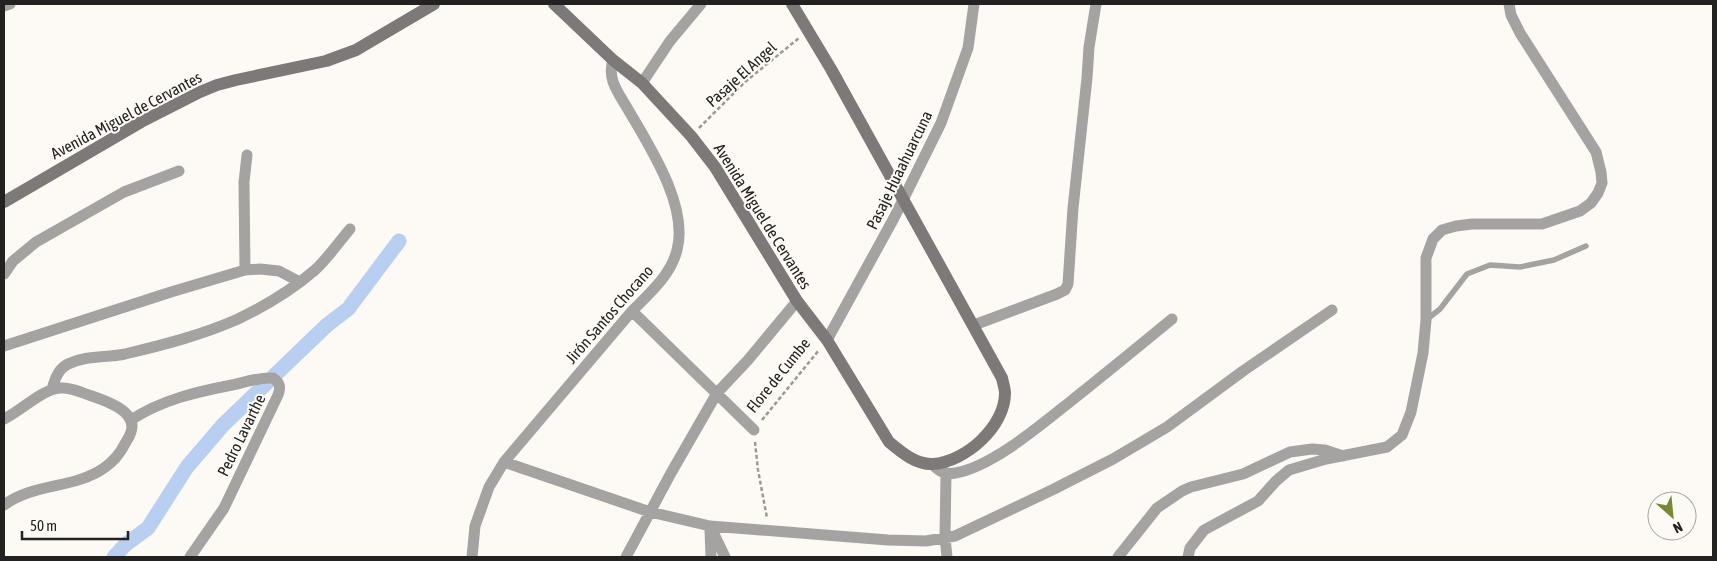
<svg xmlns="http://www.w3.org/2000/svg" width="1717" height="561" font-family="'Asap Condensed',sans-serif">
  <rect width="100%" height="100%" fill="#fdfaf5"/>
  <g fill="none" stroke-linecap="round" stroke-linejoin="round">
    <path stroke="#b8cff1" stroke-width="15" d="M 114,557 L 125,545 L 148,528 L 187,467 L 223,425 L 327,325 L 348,309 L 399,241"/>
    <path stroke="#9b9995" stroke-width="2.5" stroke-dasharray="4 2.5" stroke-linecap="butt" d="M 699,128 L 745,82 L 799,38
      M 762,420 L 819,350
      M 755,442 L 758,470 L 767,518"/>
    <path stroke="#a5a2a2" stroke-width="5.5" d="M 1426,320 L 1440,309 L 1467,274 L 1490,265 L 1520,267 L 1554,260 L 1586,246"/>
    <path stroke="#a5a2a2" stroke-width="11" d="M 4,6 L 10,4
      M 642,83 L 670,41 L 701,4
      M 245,270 L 244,182 L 247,155
      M 4,274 L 13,261 L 36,242 L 124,192 L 179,171
      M 632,311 L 754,430
      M 974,325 L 1057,294 L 1065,290 L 1068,284 L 1073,208 L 1087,78 L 1089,47 L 1096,4
      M 827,340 L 894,218 L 941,123 L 968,48 L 974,4
      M 4,346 L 171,292 L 245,270 L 260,269 L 279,271 L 300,282
      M 52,389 C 55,379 58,369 68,364 C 86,355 106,358 125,354 C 163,345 202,335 238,319 C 265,306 293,289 315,270 C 328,258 339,242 350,229
      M 4,419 C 21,411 42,389 60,388 C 72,387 79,392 89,395 C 104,400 138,411 131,432 C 130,435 128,439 126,442 C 121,452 113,462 104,468 C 74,489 33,483 4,505
      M 131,420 C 161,400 196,392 232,385 C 246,382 259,377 273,378 C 280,383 281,387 278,395 L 224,508 L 190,557
      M 504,462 L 650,512 L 710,526 L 888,540 L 926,541 L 955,536 L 1052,490 L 1113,459 L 1167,427 L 1243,371 L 1332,310
      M 932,464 C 939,471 945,475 955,473 C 992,467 1042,424 1071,401 C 1105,374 1139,346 1172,319
      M 946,474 L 945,537 L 947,557
      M 710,526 L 725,557
      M 710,530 L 711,557
      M 472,557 L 475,526 L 489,487 L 504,462 L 632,311 C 649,294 671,275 677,250 C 689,205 648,144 626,106 C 617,91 607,78 613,60
      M 626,557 L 671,473 L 717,393 L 748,360 L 797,301
      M 1118,557 L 1157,508 L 1182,491 L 1191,487 L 1243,474 L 1290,452 L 1312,449 L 1325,450 L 1343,456
      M 1188,557 L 1190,548 L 1204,530 L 1258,501 L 1276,481 L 1289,470 L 1326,459 L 1387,447 L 1402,435 L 1411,412 L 1423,353 L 1426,320 L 1426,258 L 1433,239 L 1442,230 L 1456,226 L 1472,224 L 1542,224 L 1580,211 L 1591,203 L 1598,193 L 1602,183 L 1601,172 L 1596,152 L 1520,33 L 1511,15 L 1509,4"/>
    <path stroke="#7c7978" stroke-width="12" d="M 554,4 L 613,60 L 642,83 L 691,136 L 715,167 L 797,301 L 827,340 L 889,442 C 901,452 916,465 933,464 C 965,462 1005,427 1005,393 C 1005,389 1003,383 1002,378 L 831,69 L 792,4
      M 4,202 L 141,122 L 200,92 L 217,85 L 236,80 L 326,61 L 356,50 L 434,4"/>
  </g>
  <g text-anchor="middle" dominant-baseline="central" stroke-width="4" stroke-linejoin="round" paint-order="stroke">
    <g font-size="16" fill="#232220" stroke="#fdfaf5">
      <text transform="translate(741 74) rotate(-42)">Pasaje El Angel</text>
      <text transform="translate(126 115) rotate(-28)">Avenida Miguel de Cervantes</text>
      <text transform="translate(899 170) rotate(-64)">Pasaje Huaahuarcuna</text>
      <text transform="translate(763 216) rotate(58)">Avenida Miguel de Cervantes</text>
      <text transform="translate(609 314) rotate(-49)">Jirón Santos Chocano</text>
      <text transform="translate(778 375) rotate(-51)">Flore de Cumbe</text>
      <text transform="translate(241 435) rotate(-64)">Pedro Lavarthe</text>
    </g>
  </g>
  <rect width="1717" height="561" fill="none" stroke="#232220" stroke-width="10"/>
  <g transform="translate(1672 516) rotate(153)"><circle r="24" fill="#fdfaf5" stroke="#a6a4a0"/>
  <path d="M0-4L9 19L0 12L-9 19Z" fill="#788938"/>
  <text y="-8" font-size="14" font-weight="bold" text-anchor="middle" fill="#232220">N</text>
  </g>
  <path d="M22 531v8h106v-8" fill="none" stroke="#232220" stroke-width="2.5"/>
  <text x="30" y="531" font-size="15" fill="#232220" stroke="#fdfaf5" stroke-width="4" paint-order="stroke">50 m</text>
</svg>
